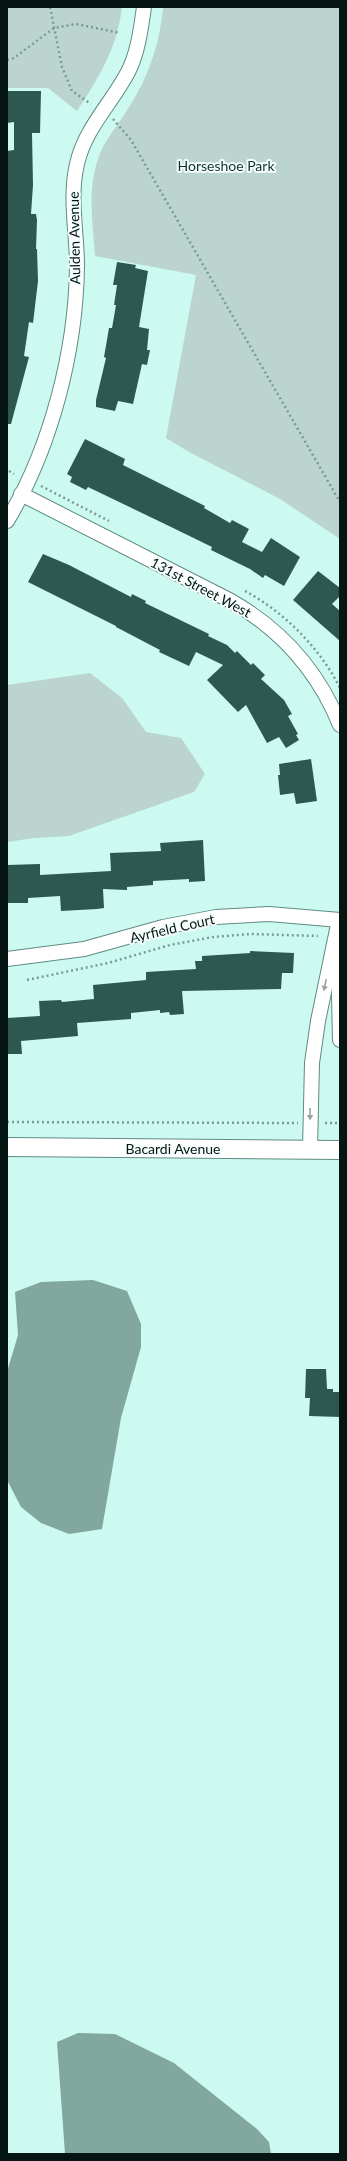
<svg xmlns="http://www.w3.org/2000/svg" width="347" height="2161" font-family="Lato,sans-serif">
  <rect width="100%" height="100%" fill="#ccfaf1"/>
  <path fill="#bbd4cf" d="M 7,7 L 122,7 C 117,49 99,77 77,111 L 48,88 L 7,88 Z
    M 163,7 L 340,7 L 340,539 L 280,499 L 189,452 L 166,438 L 196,275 L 95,256 C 93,224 87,191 98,159 C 103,143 114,130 124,115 C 146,83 160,46 163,7 Z
    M 90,673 L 122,698 L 146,732 L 181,738 L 205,774 L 194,792 L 69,836 L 34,838 L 7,842 L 7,685 Z"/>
  <path fill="#81a79f" d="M 93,1280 L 127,1291 L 141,1324 L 141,1347 L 121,1418 L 102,1529 L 69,1534 L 41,1523 L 21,1507 L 7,1480 L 7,1372 L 18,1335 L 15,1292 L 41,1282 Z
    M 78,2033 L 115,2034 L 174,2063 L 257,2129 L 269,2142 L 271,2154 L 65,2154 L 57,2042 Z"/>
  <path fill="#2e5750" d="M 7,91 L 41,91 L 40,133 L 32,133 L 33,185 L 31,214 L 36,214 L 37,220 L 36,249 L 37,249 L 38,281 L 33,323 L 29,322 L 24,356 L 29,357 L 11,424 L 7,424 L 7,151 L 14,150 L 14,122 L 7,123 Z
    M 117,262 L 136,265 L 135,268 L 148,271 L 139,327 L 149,329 L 147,350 L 150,350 L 147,365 L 142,364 L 133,404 L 118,401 L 115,411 L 96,407 L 96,400 L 106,358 L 104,357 L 109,328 L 112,328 L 116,305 L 114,305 L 117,285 L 113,285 Z
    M 85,439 L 125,459 L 123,465 L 205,506 L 204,508 L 230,523 L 232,520 L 249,529 L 242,542 L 262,552 L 271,538 L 300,557 L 284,586 L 265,575 L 263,578 L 250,569 L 211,550 L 212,547 L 169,526 L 88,487 L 86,490 L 70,482 L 72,477 L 67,474 Z
    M 43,554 L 69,565 L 131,597 L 132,594 L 146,601 L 145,603 L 209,634 L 208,636 L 227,645 L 235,653 L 237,651 L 251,665 L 253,663 L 265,675 L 261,679 L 284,700 L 292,714 L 288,716 L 298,734 L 296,735 L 299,740 L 286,748 L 279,737 L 267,743 L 246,705 L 238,712 L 207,680 L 223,665 L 196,652 L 189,666 L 159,652 L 160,650 L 116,627 L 116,626 L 28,582 Z
    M 318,571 L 340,588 L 340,596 L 332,604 L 340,611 L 340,641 L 293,600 Z
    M 311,759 L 317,801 L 296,804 L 294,793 L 280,795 L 278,775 L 280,775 L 279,764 Z
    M 203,840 L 205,881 L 189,882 L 189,879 L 153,881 L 153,885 L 127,887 L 127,890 L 103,889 L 104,908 L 97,909 L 61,911 L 60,896 L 28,898 L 28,903 L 8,903 L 7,865 L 40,864 L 40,875 L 111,871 L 110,853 L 161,851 L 160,843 Z
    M 250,951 L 294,953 L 293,973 L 282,973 L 281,989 L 182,991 L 184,1014 L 170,1015 L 169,1012 L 160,1013 L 160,1010 L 131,1013 L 131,1019 L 77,1023 L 78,1036 L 21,1041 L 22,1054 L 7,1054 L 7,1018 L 40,1016 L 39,1001 L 61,1000 L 62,1002 L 94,999 L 93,985 L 146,980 L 146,972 L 196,969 L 195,961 L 202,961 L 202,956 L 250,953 Z
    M 306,1369 L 326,1369 L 327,1389 L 333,1389 L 333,1392 L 340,1392 L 340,1417 L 309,1416 L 310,1398 L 305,1398 Z"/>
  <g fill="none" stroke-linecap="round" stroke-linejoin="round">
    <defs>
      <path id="minor" d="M 21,494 L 231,601 C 282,630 318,671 340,725
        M 7,521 C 51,448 76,351 77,266 C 77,232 69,198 77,164 C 85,128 112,103 128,72 C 138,53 141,28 144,7
        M 338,950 L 340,1040
        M 7,959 L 84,949 L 163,927 L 216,917 L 269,914 L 340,920
        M 310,1149 L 312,1063 L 318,1021 L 339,920"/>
      <path id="tertiary" d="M 7,1147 L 340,1150"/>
    </defs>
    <use href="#minor" stroke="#608a83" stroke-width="16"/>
    <use href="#tertiary" stroke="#608a83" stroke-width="20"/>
    <path stroke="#799b95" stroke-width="2.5" stroke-dasharray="2 3" stroke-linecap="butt" d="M 50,7 L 62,67 L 72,91 L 91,104
      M 7,60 L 14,58 L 54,28 L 76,24 L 120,33
      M 113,119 L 131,140 L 340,502
      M 9,471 L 14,474
      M 41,486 L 109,521
      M 245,591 C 284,612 320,648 340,688
      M 27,980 L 108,963 L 170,945 L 213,937 L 251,934 L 318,936
      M 7,1122 L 298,1123
      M 325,1123 L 340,1123"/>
    <use href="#minor" stroke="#fff" stroke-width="14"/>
    <use href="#tertiary" stroke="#fff" stroke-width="18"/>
  </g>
  <defs><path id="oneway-solid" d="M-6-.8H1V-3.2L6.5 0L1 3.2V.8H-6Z"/></defs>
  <g fill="#9ba1a0">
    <use href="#oneway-solid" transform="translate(325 985) rotate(102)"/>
    <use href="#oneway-solid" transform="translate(310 1114) rotate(90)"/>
  </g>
  <g text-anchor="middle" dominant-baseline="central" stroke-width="4" stroke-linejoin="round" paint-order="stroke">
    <g font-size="14" fill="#0d332d" stroke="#f5fefc">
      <text x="226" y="165">Horseshoe Park</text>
    </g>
    <g font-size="14" fill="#041512" stroke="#f5fefc">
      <text transform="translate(74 238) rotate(-91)">Aulden Avenue</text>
      <text transform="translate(201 587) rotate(28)">131st Street West</text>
      <text transform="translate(172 928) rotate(-13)">Ayrfield Court</text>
      <text x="173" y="1148">Bacardi Avenue</text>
    </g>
  </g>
  <rect width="347" height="2161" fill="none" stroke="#041512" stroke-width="16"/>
</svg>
